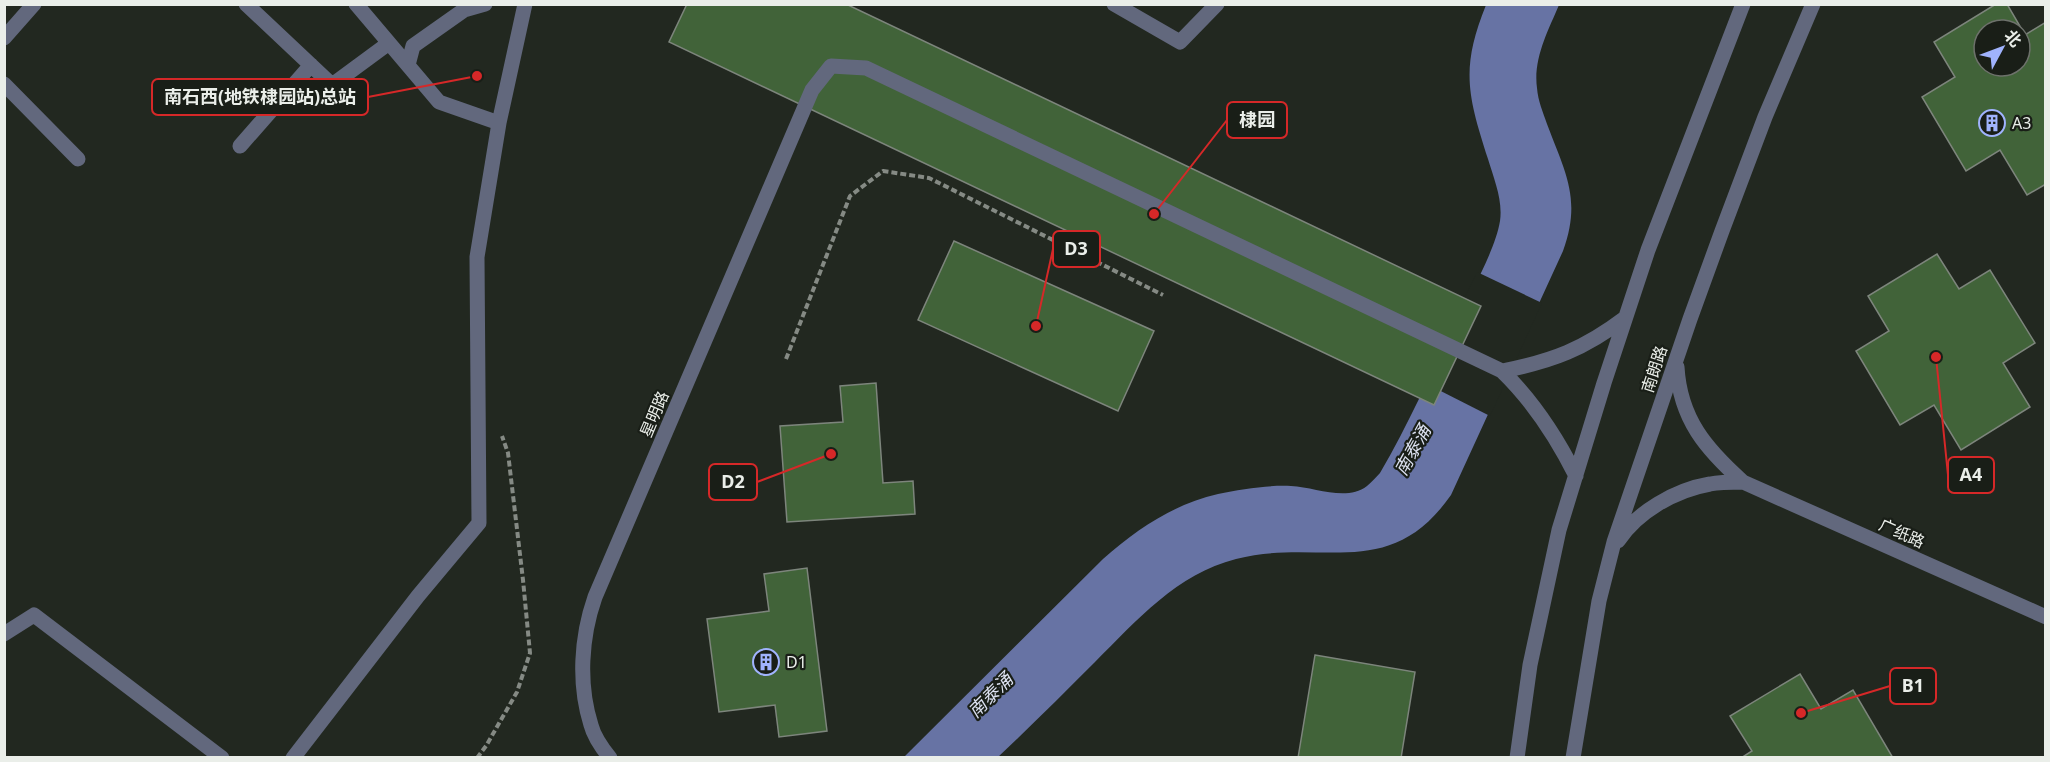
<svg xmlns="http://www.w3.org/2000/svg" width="2050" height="762" font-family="'Noto Sans','Noto Sans SC',sans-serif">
  <rect width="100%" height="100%" fill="#222820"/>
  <path fill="#6773a4" d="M 1486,5 L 1559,5 C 1548,31 1533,59 1537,88 C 1538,101 1543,112 1547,124 C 1565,172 1582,199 1563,251 L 1451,495 C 1389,584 1320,537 1236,559 C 1177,574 1137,620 1095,662 C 1063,694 1031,726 998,757 L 903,758 L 1103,559 C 1137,529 1174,504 1218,494 C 1241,489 1268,485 1291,486 C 1315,487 1346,502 1367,486 C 1372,482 1376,477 1380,473 C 1409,424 1431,372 1456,322 C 1470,294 1495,251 1500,221 C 1503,200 1494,179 1488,159 C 1468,96 1460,69 1486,5 Z"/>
  <path fill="#222820" d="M 1477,272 L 1542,303 L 1490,416 L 1423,382 Z"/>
  <path fill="#416339" stroke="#7d857c" stroke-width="1.5" fill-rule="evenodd" d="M 687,4 L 846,4 L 1481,306 L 1434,405 L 669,42 Z
    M 1996,4 L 2007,4 L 2025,35 L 2046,22 L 2046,184 L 2027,195 L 2000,150 L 1966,171 L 1922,97 L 1955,77 L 1934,42 ZM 1984,30 L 2020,30 L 2020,66 L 1984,66 Z
    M 954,241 L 1154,331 L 1118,411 L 918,320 Z
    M 1937,254 L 1959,289 L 1990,270 L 2035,343 L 2003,363 L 2030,407 L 1961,450 L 1934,405 L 1900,425 L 1856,351 L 1889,331 L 1868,296 Z
    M 876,383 L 883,483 L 913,481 L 915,514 L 787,522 L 780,426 L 843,422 L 840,386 Z
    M 807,568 L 827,731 L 779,737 L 775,705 L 719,712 L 707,619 L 769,611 L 764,574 Z
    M 1315,655 L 1415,672 L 1401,758 L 1298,758 Z
    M 1800,674 L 1821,709 L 1853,690 L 1893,758 L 1741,758 L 1752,751 L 1730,716 Z"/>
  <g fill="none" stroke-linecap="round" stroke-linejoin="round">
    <path stroke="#858a84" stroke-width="4" stroke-dasharray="6 3" stroke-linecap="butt" d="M 786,359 L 850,196 L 883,171 L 929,178 L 1163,295
      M 477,758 L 486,746 L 517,692 L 530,653 L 523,580 L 508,453 L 502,436"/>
    <path stroke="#62687d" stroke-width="15" d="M 246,4 L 332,85 L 389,43
      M 356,4 L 439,102 L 499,123
      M 1114,4 L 1180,42 L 1217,4
      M 4,38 L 34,4
      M 408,65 L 413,46 L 464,10 L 485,4
      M 4,84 L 78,159
      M 240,146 L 311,65
      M 1677,367 C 1680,419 1706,449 1743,482 L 2046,617
      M 1502,371 C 1553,361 1584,349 1625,318
      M 1618,541 C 1637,512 1675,490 1710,484 C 1720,482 1732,482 1743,482
      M 4,634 L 34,615 L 222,758
      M 293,758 L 418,596 L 479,523 L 477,257 L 499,123 L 525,4
      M 610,758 C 602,748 594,737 591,725 C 578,684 581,637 595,597 L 812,90 L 831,66 L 866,68 L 1502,371 C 1534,402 1556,436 1576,476
      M 1517,758 L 1530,665 L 1559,530 L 1604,383 L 1648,250 L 1743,4
      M 1573,758 L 1599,601 L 1614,542 L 1690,319 L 1722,231 L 1765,117 L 1813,4"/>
  </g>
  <defs>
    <symbol id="building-ring" viewBox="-11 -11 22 22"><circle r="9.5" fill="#191e17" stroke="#a0b3fd" stroke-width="1.5"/><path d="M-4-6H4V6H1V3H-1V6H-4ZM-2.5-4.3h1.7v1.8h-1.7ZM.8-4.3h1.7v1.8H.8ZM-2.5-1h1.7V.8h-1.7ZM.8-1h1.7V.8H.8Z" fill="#a0b3fd"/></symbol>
  </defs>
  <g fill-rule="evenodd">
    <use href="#building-ring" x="1977" y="108" width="30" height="30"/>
    <use href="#building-ring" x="751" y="647" width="30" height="30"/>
  </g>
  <g text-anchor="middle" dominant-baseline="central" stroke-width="4.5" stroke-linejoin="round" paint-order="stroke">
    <g font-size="16" fill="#eaeee9" stroke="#191e17" text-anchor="start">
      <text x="2012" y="123">A3</text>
      <text x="786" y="662">D1</text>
    </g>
    <g font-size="16" fill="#eaeee9" stroke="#191e17">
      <text transform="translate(1654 369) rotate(-72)">南朗路</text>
      <text transform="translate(654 414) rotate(-67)">星明路</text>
      <text transform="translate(1902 533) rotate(24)">广纸路</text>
    </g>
    <g font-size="18" font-style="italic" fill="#dde2f1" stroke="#191e17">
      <text transform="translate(1412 450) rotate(-61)">南泰涌</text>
      <text transform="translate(990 695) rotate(-45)">南泰涌</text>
    </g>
  </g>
  <path fill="none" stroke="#d62828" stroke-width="2" d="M477 76L368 97M1154 214L1227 120M1036 326L1053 249M1936 357L1948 475M831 454L757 482M1801 713L1890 686"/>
  <g fill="#d62828" stroke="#191e17" stroke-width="2">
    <circle cx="477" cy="76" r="6"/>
    <circle cx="1154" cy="214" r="6"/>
    <circle cx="1036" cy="326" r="6"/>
    <circle cx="1936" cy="357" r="6"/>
    <circle cx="831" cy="454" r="6"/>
    <circle cx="1801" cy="713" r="6"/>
  </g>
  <g fill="#191e17" stroke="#d62828" stroke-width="2">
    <rect x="152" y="79" width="216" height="36" rx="6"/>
    <rect x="1227" y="102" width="60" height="36" rx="6"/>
    <rect x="1053" y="231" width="47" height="36" rx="6"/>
    <rect x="1948" y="457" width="46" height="36" rx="6"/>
    <rect x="709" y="464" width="48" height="36" rx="6"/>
    <rect x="1890" y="668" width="46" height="36" rx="6"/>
  </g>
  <g font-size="18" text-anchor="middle" font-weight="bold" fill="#eaeee9">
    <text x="260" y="103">南石西(地铁棣园站)总站</text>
    <text x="1257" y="126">棣园</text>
    <text x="1076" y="255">D3</text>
    <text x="1971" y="481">A4</text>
    <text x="733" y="488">D2</text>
    <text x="1913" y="692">B1</text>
  </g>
  <rect width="2050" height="762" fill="none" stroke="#eaeee9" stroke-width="12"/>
  <g transform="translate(2002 48) rotate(49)"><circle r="28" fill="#191e17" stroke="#6d716b" stroke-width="1.5"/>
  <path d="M0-4.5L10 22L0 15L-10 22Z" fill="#a0b3fd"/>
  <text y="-9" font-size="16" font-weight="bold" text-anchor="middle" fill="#eaeee9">北</text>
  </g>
</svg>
